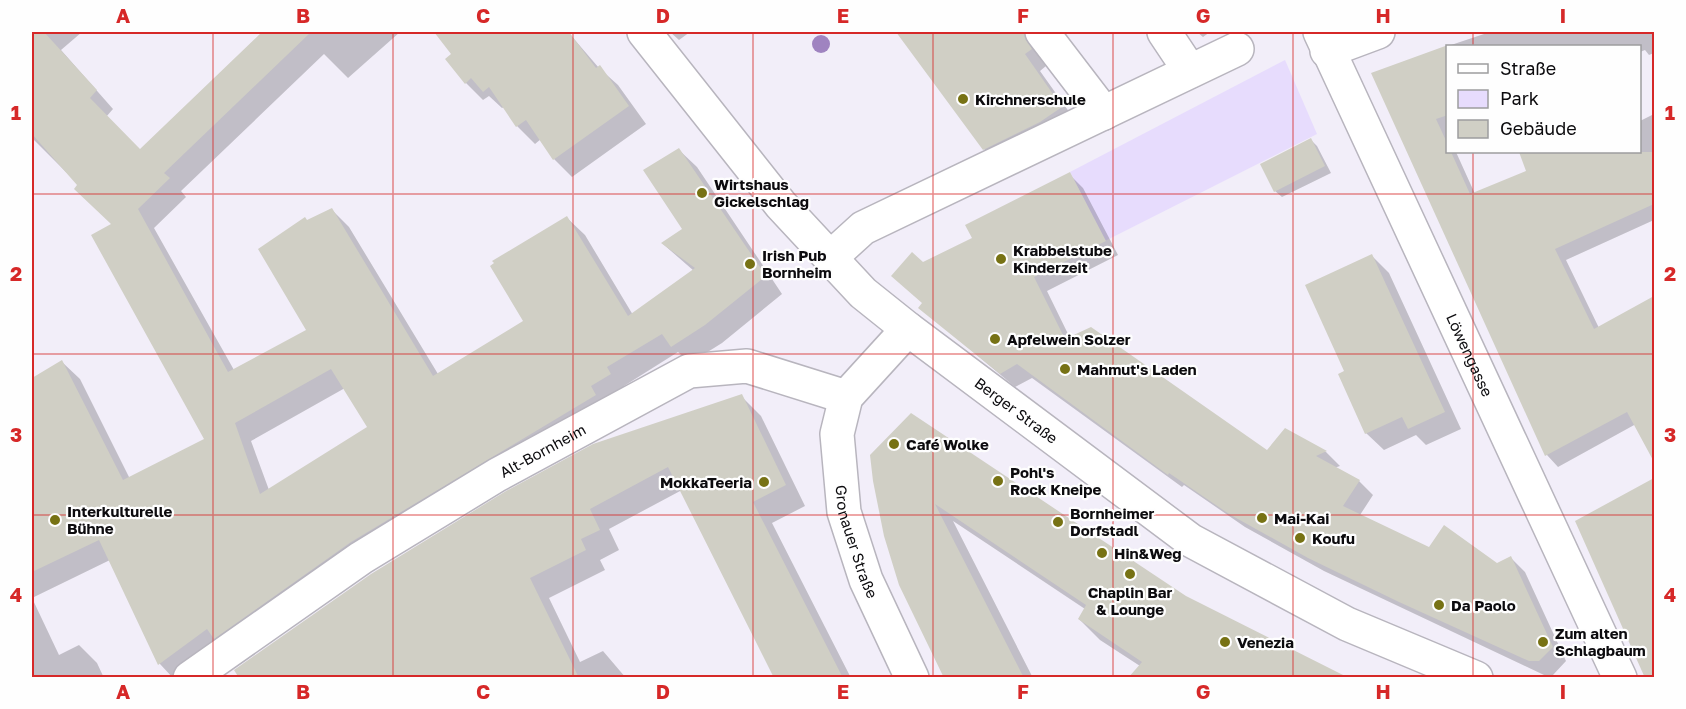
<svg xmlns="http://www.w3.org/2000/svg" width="1686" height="709" font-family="'Golos Text',sans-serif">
  <rect width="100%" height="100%" fill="#f2eef9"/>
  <path fill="#e7dcfd" d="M 1285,60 L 1317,134 L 1105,241 L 1070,172 Z"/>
  <path fill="#0003" fill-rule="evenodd" d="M 32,32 L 82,32 L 61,50 L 113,109 L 106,117 L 140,151 L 263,32 L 400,32 L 348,78 L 324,54 L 181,191 L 186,197 L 154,228 L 234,370 L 308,330 L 308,222 L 331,209 L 349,227 L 438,374 L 525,321 L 567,218 L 585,235 L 633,315 L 694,271 L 663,244 L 684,229 L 679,150 L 697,167 L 782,294 L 722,343 L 690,363 L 678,352 L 624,386 L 627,392 L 182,678 L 173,678 L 160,664 L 110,560 L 32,598 L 59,655 L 79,645 L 97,663 L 104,678 L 32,678 L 32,380 L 62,362 L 80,379 L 130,479 L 206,440 L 113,225 L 79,185 L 32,138 ZM 345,388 L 369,428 L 269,490 L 251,441 Z
    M 436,32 L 553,32 L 556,35 L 561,32 L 568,32 L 599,68 L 618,85 L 646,124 L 572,177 L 554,159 L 541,139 L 535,144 L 517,126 L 504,107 L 502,108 L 489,96 L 483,100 L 466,83 L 453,54 Z
    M 670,32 L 690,32 L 679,40 Z
    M 901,32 L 1022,32 L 1046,66 L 1040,71 L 1077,123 L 1000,165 L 984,149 Z
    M 1197,32 L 1210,32 L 1203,37 Z
    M 1490,32 L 1654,32 L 1654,53 L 1649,55 L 1645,50 L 1640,52 L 1640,46 L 1448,46 Z
    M 1448,47 L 1448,152 L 1456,152 L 1475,194 L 1528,172 L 1520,152 L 1560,152 L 1563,158 L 1576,152 L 1640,152 L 1640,121 L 1654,114 L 1654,220 L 1566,260 L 1599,328 L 1654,298 L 1654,459 L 1636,424 L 1558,467 L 1547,455 L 1373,73 Z
    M 1311,140 L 1317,146 L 1331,173 L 1282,197 L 1275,191 Z
    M 1069,174 L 1083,188 L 1118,255 L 1047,291 L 1070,338 L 1267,452 L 1285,430 L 1326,452 L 1340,466 L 1334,468 L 1359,481 L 1373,495 L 1360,515 L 1429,548 L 1497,565 L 1511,558 L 1525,572 L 1566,661 L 1553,675 L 1544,675 L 1324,571 L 1245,527 L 1184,485 L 1182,487 L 1032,378 L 1015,387 L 920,307 L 923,304 L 923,264 L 974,239 Z
    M 1372,256 L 1389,273 L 1461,429 L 1426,445 L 1416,435 L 1384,450 L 1366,433 L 1346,372 Z
    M 741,396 L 761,416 L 805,506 L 772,523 L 851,678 L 776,678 L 682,490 L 609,529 L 619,550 L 600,560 L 605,570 L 549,598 L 580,662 L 603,651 L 626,678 L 241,678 Z
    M 874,480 L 1186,597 L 1140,666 L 1100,640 L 1079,619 L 1085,609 L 953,521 L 1033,678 L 947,678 Z
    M 1640,488 L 1654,503 L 1654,678 L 1651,678 Z"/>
  <path fill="#d0cfc5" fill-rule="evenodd" d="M 32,32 L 44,32 L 97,90 L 90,98 L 140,149 L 262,32 L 311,32 L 164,173 L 170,178 L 138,209 L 228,372 L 306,330 L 258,249 L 305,217 L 307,220 L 332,208 L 433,376 L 523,321 L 490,266 L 494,263 L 492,261 L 567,216 L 628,316 L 695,268 L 661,243 L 682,229 L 643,170 L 679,148 L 766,276 L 705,325 L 671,347 L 662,334 L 607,367 L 611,374 L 591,386 L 596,395 L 351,542 L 214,639 L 207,629 L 158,665 L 99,540 L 32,572 L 32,378 L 62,360 L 123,480 L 204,439 L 91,235 L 111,224 L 74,189 L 77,185 L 32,134 ZM 331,369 L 367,427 L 260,494 L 235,423 Z
    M 434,32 L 569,32 L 596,68 L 600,65 L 629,106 L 553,160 L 526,120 L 516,127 L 489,87 L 483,92 L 471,78 L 465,84 L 445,59 L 451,54 Z
    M 896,32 L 1024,32 L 1032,49 L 1025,54 L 1062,107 L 1040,122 L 983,150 Z
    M 1448,45 L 1448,115 L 1436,119 L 1448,145 L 1448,152 L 1451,152 L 1470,194 L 1526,171 L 1519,152 L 1654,152 L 1654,204 L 1555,249 L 1594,329 L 1654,296 L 1654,462 L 1627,412 L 1545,456 L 1371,73 Z
    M 1311,138 L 1325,166 L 1274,192 L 1260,164 Z
    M 1070,172 L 1106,241 L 1034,277 L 1065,339 L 1091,327 L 1267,450 L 1285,428 L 1327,451 L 1316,456 L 1360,480 L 1343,506 L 1429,547 L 1444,525 L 1497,563 L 1511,556 L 1553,647 L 1539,661 L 1529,661 L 1399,602 L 1308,558 L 1229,514 L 1169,473 L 1168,475 L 1017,364 L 1000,374 L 918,308 L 922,303 L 891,276 L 912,252 L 923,262 L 972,238 L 965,225 Z
    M 1372,254 L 1445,412 L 1408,429 L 1402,417 L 1365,434 L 1338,374 L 1344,371 L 1305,285 Z
    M 742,394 L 786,485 L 753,502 L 843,678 L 774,678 L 668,467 L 590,509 L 600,530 L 581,539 L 586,550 L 530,578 L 579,678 L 239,678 L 234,670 L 371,574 L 506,491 L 593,444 Z
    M 911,413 L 1186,596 L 1349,678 L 1128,678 L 1142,662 L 1078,619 L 1086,605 L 935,504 L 1024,678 L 944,678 L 899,585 L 884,536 L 873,481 L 870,455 Z
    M 1654,478 L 1654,678 L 1645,678 L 1575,521 Z"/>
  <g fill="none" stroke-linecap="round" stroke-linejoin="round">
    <defs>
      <g id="minor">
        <path id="s1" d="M 644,32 L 781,205 L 863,293 L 908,329 L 1190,540 L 1347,624 L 1476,678"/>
        <path d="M 1042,32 L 1104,113"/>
        <path d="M 1164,32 L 1190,71"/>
        <path id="s2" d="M 1320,32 L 1620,678"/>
        <path d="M 1327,51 L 1378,32"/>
        <path d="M 830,258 L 863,228 L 1237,49"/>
        <path id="s3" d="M 908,329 L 846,397 L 837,434 L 844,512 L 866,580 L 912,678"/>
        <path id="s4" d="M 190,678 L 361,558 L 497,475 L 689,371 L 747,366 L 846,397"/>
      </g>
    </defs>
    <use href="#minor" stroke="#b8b5be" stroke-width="36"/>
    <use href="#minor" stroke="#fff" stroke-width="33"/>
  </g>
  <circle fill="#9f83c0" cx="821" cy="44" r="9"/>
  <path fill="none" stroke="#d62828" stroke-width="1.5" stroke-opacity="0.55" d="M 213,32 L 213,678M 393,32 L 393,678M 573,32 L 573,678M 753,32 L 753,678M 933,32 L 933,678M 1113,32 L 1113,678M 1293,32 L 1293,678M 1473,32 L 1473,46M 1473,152 L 1473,678M 32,194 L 1654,194M 32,354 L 1654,354M 32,515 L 1654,515"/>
  <g fill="#777214" stroke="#fefefe" stroke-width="2">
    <circle cx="963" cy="99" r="6"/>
    <circle cx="702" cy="193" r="6"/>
    <circle cx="1001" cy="259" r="6"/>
    <circle cx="750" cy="264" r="6"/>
    <circle cx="995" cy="339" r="6"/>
    <circle cx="1065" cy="369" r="6"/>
    <circle cx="894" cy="444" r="6"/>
    <circle cx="998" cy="481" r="6"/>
    <circle cx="764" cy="482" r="6"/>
    <circle cx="1262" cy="518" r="6"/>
    <circle cx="55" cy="520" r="6"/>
    <circle cx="1058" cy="522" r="6"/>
    <circle cx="1300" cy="538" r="6"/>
    <circle cx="1102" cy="553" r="6"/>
    <circle cx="1130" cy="574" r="6"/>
    <circle cx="1439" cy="605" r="6"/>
    <circle cx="1225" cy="642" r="6"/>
    <circle cx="1543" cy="642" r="6"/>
  </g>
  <g text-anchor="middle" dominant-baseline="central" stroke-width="4.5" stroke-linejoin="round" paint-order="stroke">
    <g font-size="15" font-weight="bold" fill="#0c0b0e" stroke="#fefefe" text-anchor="start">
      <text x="975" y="99">Kirchnerschule</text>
      <text x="714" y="184">Wirtshaus<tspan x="714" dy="17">Gickelschlag</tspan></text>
      <text x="1013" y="250">Krabbelstube<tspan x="1013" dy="17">Kinderzeit</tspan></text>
      <text x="762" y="255">Irish Pub<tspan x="762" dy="17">Bornheim</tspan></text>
      <text x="1007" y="339">Apfelwein Solzer</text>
      <text x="1077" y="369">Mahmut's Laden</text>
      <text x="906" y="444">Café Wolke</text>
      <text x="1010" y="472">Pohl's<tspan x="1010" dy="17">Rock Kneipe</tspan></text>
      <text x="752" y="482" text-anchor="end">MokkaTeeria</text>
      <text x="67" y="511">Interkulturelle<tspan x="67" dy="17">Bühne</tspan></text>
      <text x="1070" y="513">Bornheimer<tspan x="1070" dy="17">Dorfstadl</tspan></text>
      <text x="1274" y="518">Mai-Kai</text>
      <text x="1312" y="538">Koufu</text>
      <text x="1114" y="553">Hin&amp;Weg</text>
      <text x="1130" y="592" text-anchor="middle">Chaplin Bar<tspan x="1130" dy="17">&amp; Lounge</tspan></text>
      <text x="1451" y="605">Da Paolo</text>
      <text x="1555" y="633">Zum alten<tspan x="1555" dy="17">Schlagbaum</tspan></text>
      <text x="1237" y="642">Venezia</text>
    </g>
    <g font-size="15" fill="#0c0b0e" stroke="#fefefe">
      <text stroke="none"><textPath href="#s2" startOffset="356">Löwengasse</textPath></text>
      <text stroke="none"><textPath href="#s1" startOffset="534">Berger Straße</textPath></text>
      <text stroke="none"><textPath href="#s4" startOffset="420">Alt-Bornheim</textPath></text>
      <text stroke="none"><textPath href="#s3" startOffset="240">Gronauer Straße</textPath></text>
    </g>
  </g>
  <rect width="1686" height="709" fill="none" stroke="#fefefe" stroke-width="66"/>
  <rect x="1446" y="45" width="195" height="108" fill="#fefefe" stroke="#9d9d9e" stroke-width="1.5"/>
  <rect x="1458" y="64" width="30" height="9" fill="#ffffff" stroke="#9d9d9e" stroke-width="1.5"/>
  <text x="1500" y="75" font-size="18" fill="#0c0b0e">Straße</text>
  <rect x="1458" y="90" width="30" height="18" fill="#e7dcfd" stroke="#9d9d9e" stroke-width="1.5"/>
  <text x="1500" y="105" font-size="18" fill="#0c0b0e">Park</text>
  <rect x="1458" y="120" width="30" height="18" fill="#d0cfc5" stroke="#9d9d9e" stroke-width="1.5"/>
  <text x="1500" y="135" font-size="18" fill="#0c0b0e">Gebäude</text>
  <rect x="33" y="33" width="1620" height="643" fill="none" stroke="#d62828" stroke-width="2"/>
  <g font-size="20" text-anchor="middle" font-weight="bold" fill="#d62828">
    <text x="123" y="23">A</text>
    <text x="303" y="23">B</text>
    <text x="483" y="23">C</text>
    <text x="663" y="23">D</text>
    <text x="843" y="23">E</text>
    <text x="1023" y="23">F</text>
    <text x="1203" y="23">G</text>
    <text x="1383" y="23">H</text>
    <text x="1563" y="23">I</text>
    <text x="16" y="120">1</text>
    <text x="1670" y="120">1</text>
    <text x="16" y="281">2</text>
    <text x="1670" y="281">2</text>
    <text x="16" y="442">3</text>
    <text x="1670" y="442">3</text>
    <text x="16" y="602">4</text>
    <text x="1670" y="602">4</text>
    <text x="123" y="699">A</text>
    <text x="303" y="699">B</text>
    <text x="483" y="699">C</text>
    <text x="663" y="699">D</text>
    <text x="843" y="699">E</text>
    <text x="1023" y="699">F</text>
    <text x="1203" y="699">G</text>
    <text x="1383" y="699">H</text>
    <text x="1563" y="699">I</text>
  </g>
</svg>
